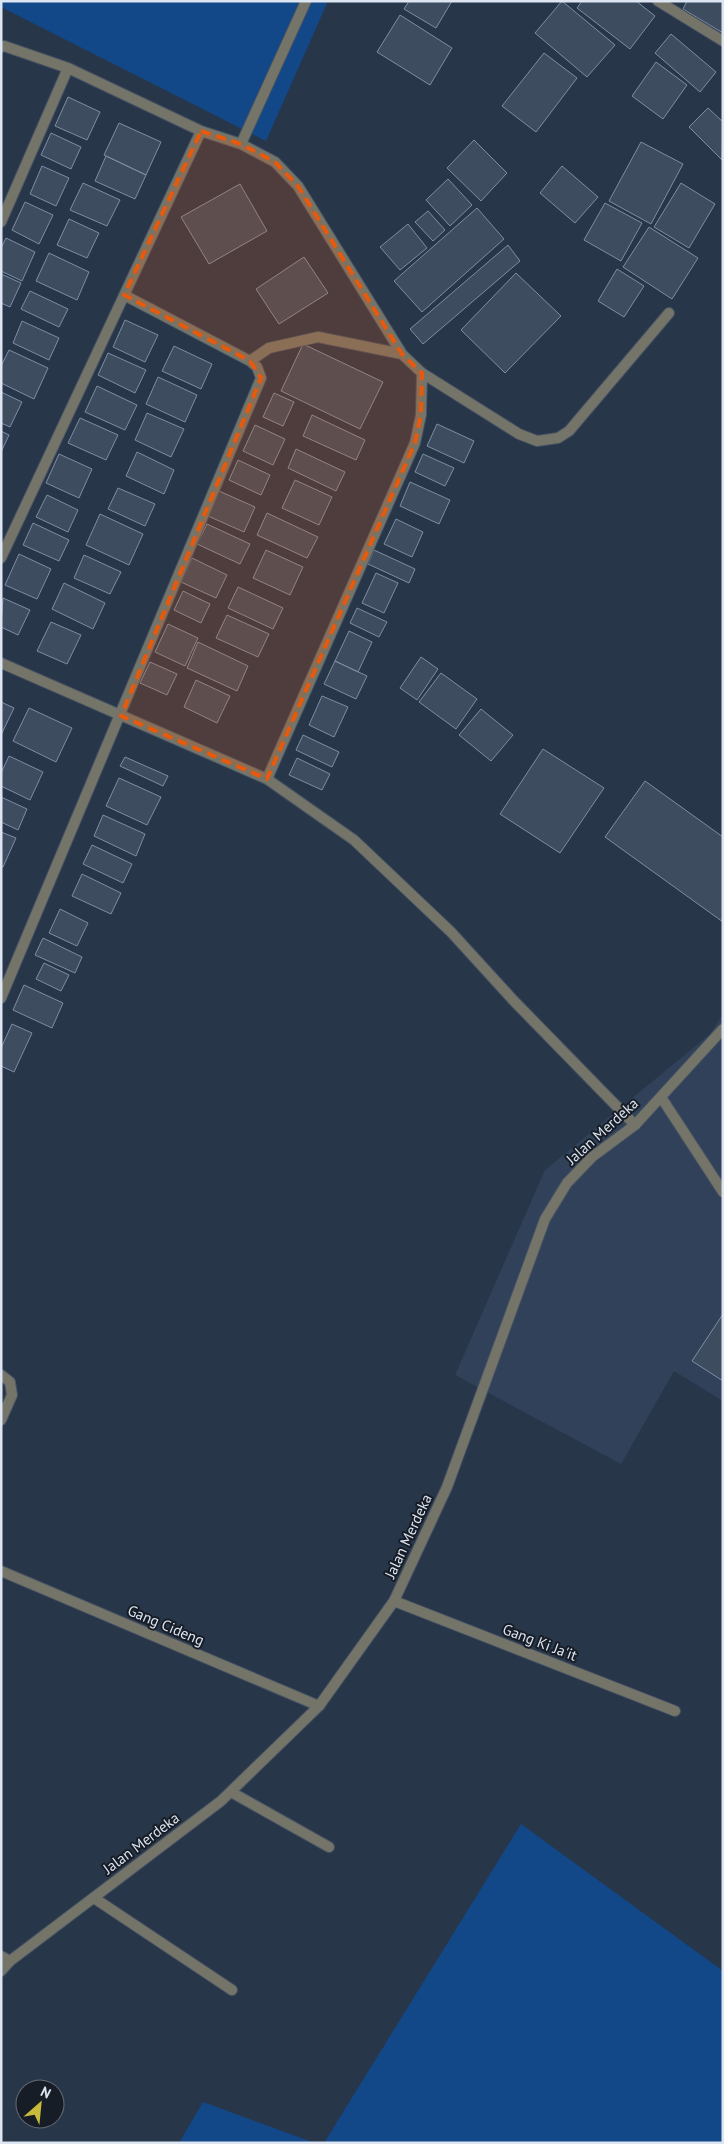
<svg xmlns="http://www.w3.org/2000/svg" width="724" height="2144" font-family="'PT Sans',sans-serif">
  <rect width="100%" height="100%" fill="#283649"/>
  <path fill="#304159" d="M 723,1014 L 723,1401 L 674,1371 L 621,1464 L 455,1375 L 545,1170 L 710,1034 Z"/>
  <path fill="#124888" d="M 1,1 L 328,1 L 266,141 L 1,7 Z
    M 521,1824 L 723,1971 L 723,2143 L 324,2143 Z
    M 203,2102 L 315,2143 L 179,2143 Z"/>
  <path fill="#3e4c60" stroke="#7d8ea4" d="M 409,1 L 452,1 L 436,28 L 404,9 Z
    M 562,1 L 615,45 L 587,77 L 535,33 Z
    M 582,1 L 636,1 L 655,16 L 630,49 L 577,8 Z
    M 687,1 L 723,1 L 723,33 L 683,9 Z
    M 400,15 L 452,48 L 430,85 L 377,52 Z
    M 671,34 L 716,72 L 700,92 L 655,53 Z
    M 544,53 L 577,78 L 536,132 L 502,106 Z
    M 656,62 L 687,85 L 663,119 L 632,96 Z
    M 68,97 L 100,112 L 87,140 L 55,126 Z
    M 708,108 L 723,122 L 722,160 L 689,127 Z
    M 119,123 L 161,142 L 146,175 L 104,155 Z
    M 51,133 L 81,147 L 71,169 L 41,155 Z
    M 474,140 L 507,173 L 481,201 L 447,168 Z
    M 641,142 L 683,164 L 651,224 L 609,201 Z
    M 106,156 L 146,175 L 135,199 L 95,181 Z
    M 42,166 L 69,178 L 56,206 L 30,194 Z
    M 562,166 L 598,197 L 575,223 L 540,193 Z
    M 448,179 L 472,205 L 450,226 L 426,200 Z
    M 83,183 L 120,200 L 107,226 L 70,210 Z
    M 681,183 L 715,204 L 689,248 L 654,227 Z
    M 240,184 L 267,231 L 209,264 L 181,217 Z
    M 25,202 L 53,215 L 39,244 L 12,230 Z
    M 605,203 L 642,223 L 621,261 L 584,240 Z
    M 477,208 L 504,239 L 422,312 L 394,281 Z
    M 428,211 L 445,230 L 433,241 L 415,222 Z
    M 69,219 L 99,233 L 87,258 L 57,245 Z
    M 408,224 L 427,248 L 400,270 L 380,247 Z
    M 649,227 L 698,258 L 672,299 L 623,267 Z
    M 6,238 L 35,252 L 22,281 L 1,271 L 1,248 Z
    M 508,245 L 520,261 L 423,344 L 410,329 Z
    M 49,253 L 89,272 L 77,300 L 36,281 Z
    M 304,257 L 328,293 L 279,324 L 256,289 Z
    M 617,269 L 644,286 L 624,317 L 598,301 Z
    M 516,273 L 561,316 L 505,373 L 461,330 Z
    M 1,274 L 21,283 L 10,307 L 1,303 Z
    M 30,291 L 68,309 L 59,327 L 21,309 Z
    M 125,320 L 158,335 L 145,362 L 113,347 Z
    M 22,321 L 59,338 L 49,360 L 13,343 Z
    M 303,344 L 383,382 L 360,429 L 281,391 Z
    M 174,346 L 212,364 L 201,389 L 162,371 Z
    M 9,350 L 48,368 L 34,399 L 1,383 L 1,366 Z
    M 108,353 L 146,370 L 135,393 L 98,375 Z
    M 158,377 L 197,395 L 185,422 L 146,404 Z
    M 97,386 L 137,405 L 125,430 L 85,412 Z
    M 1,392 L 22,402 L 10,427 L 1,423 Z
    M 274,393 L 294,402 L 283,426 L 263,417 Z
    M 147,413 L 184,429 L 171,457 L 135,440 Z
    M 312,415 L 365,440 L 356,460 L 303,436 Z
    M 80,418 L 118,435 L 106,460 L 68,443 Z
    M 437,424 L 474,441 L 464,463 L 427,446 Z
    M 255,425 L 285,439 L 273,465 L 243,451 Z
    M 1,431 L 9,435 L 1,452 Z
    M 296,449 L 345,472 L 336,491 L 288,468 Z
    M 137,452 L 174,470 L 164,494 L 126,476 Z
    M 59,454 L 92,469 L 79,498 L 46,483 Z
    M 423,454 L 454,468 L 445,486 L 415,472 Z
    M 238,460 L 270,475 L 261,495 L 229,480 Z
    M 295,480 L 332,497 L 319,525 L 282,508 Z
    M 410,482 L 450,500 L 439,524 L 400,506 Z
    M 118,488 L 155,504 L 145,526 L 108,509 Z
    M 219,491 L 255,507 L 244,532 L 208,516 Z
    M 47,495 L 78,510 L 68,532 L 36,517 Z
    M 267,513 L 318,537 L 307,558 L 257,535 Z
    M 100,514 L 143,534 L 129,565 L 86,545 Z
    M 396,519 L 423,532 L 412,557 L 384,544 Z
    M 33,523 L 69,540 L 59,561 L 23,545 Z
    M 207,524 L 250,544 L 240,564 L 197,544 Z
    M 266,550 L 303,567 L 290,595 L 253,578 Z
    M 374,550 L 415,569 L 409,583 L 368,564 Z
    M 19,554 L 51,569 L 37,599 L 5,585 Z
    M 84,555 L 121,572 L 110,594 L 74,578 Z
    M 192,558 L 227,575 L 216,598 L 181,582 Z
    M 376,573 L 398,583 L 384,613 L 362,603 Z
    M 64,583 L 105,603 L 93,629 L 52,609 Z
    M 238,587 L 283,608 L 273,629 L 228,608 Z
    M 183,591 L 210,604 L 201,623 L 174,610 Z
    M 3,598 L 30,610 L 18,635 L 1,627 Z
    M 357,608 L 387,622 L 379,637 L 350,623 Z
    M 227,615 L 269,634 L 258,657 L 216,638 Z
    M 51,622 L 81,635 L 67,664 L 37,651 Z
    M 168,624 L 198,638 L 185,666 L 155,652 Z
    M 349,631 L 372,642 L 358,672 L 335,661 Z
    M 198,642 L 248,666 L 237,691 L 187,668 Z
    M 421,657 L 438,669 L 417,700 L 400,688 Z
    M 335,661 L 367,676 L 356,699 L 324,684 Z
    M 150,662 L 177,674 L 167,695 L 140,683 Z
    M 441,673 L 477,699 L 456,729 L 419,702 Z
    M 196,680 L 230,696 L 217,723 L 184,707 Z
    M 322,696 L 348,707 L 334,737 L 309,725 Z
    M 1,702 L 14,708 L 1,735 Z
    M 29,708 L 72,728 L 56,762 L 13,741 Z
    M 481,709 L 513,735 L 491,761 L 459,735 Z
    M 303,735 L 339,752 L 332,767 L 296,750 Z
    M 543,749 L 604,788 L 560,853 L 500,814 Z
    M 9,756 L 43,772 L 30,800 L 1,786 L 1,773 Z
    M 125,757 L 168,776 L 163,786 L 120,766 Z
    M 297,758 L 330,774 L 322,790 L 289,775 Z
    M 119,778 L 161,797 L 147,825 L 106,806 Z
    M 645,781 L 723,837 L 723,922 L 605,837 Z
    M 1,797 L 27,809 L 18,830 L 1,822 Z
    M 103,815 L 145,834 L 136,856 L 94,836 Z
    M 1,832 L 16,838 L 3,867 L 1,867 Z
    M 92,845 L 132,864 L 123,883 L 83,864 Z
    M 82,874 L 121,893 L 111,914 L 72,896 Z
    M 60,909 L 88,923 L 77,946 L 49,933 Z
    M 43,938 L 82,957 L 75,973 L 35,955 Z
    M 44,963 L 69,975 L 61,991 L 36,979 Z
    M 24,985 L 63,1003 L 52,1028 L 13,1010 Z
    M 12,1024 L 32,1033 L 14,1072 L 1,1066 L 1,1048 Z
    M 723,1314 L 723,1381 L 692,1361 Z"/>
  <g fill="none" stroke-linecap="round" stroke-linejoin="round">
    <defs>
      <path id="service" d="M 661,1097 L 723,1192"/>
      <path id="minor" d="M 658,1 L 723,41
        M 1,47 L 4,46 L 68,68 L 201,131 L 241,144 L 275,162 L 298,186 L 402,354 L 422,373 L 421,415 L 415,443 L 267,779
        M 241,144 L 306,1
        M 1,222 L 68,68
        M 250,361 L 269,348 L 318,337 L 402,354
        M 422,373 L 519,434 L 537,441 L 558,438 L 569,431 L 669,313
        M 1,558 L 201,131
        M 1,663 L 267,779 L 354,840 L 451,932 L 513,1000 L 635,1125
        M 1,998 L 261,378 L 257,367 L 250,361 L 124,295
        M 1,1375 L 10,1382 L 12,1395 L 1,1420
        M 1,1571 L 319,1706
        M 394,1601 L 675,1711
        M 231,1792 L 329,1847
        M 94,1898 L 232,1990
        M 1,1956 L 10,1961"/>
      <path id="tertiary" d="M 1,1971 L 10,1961 L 221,1801 L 319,1706 L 394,1601 L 447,1487 L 545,1219 L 567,1183 L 592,1157 L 635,1125 L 723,1029"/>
    </defs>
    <use href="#service" stroke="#455264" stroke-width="12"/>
    <use href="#minor" stroke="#455264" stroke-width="12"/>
    <use href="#tertiary" stroke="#455264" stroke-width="12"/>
    <use href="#service" stroke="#757469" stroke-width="10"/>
    <use href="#minor" stroke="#757469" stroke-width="10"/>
    <use href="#tertiary" stroke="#757469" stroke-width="10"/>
  </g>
  <path fill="#e8590c" fill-opacity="0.2" stroke="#e8590c" stroke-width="4" stroke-dasharray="10 6" stroke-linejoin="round" d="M 201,131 L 241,144 L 275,162 L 298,186 L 402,354 L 422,373 L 421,415 L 415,443 L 267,779 L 121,716 L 261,378 L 250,361 L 124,295 Z"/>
  <g text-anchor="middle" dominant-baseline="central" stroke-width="4" stroke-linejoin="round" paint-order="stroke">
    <g font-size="15" fill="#dce5f1" stroke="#171d26">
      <text transform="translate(602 1131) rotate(-42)">Jalan Merdeka</text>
      <text transform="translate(408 1536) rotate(-65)">Jalan Merdeka</text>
      <text transform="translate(166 1625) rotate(23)">Gang Cideng</text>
      <text transform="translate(540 1642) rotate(21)">Gang Ki Ja'it</text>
      <text transform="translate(141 1843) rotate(-37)">Jalan Merdeka</text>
    </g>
  </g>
  <rect width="724" height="2144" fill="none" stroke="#dce5f1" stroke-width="5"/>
  <g transform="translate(40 2104) rotate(27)"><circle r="24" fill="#171d26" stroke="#666d77"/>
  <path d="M0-4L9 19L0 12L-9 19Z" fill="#caba3a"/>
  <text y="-8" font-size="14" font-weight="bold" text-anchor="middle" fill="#dce5f1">N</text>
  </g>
</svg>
